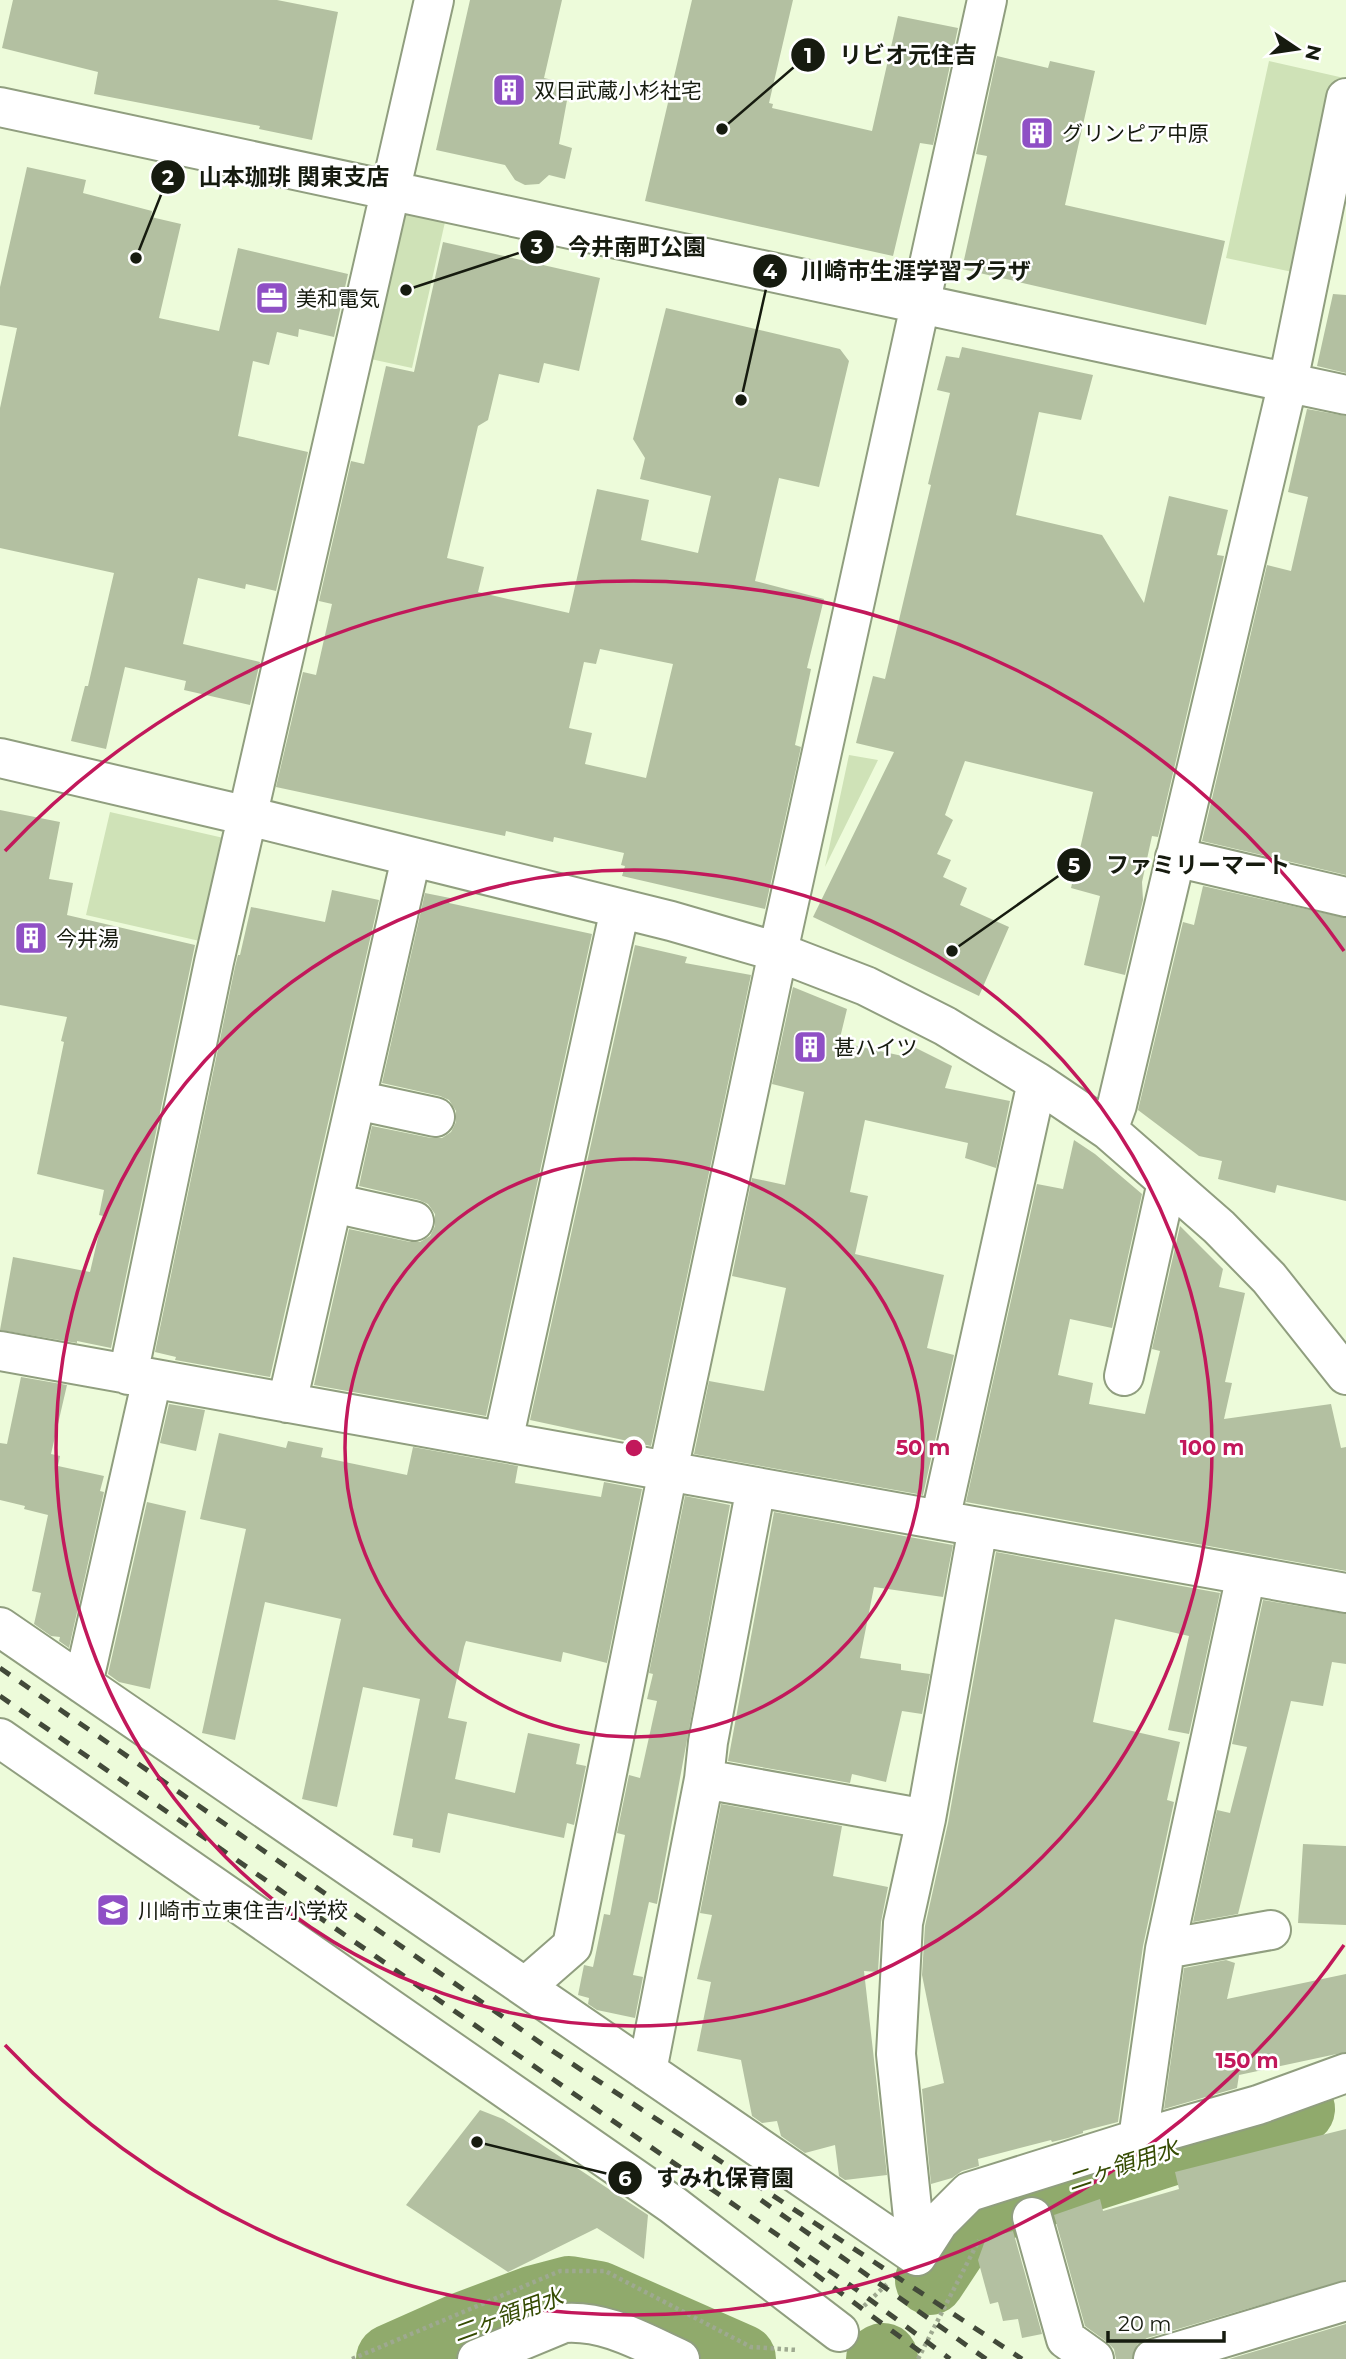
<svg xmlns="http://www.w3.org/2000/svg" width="1346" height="2359" font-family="Montserrat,'Noto Sans JP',sans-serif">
  <rect width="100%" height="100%" fill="#edfbda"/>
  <path fill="#cfe2b7" d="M 1269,61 L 1344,78 L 1302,274 L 1226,258 Z
    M 400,212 L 445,222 L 412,368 L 366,358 Z
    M 849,755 L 878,760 L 825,867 Z
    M 110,812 L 228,839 L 204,942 L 86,915 Z"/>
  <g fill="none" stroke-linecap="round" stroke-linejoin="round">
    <path stroke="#90aa6c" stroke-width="70" d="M 930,2280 L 967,2224 L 1004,2204 L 1300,2109
      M 391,2359 L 463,2327 L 535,2300 L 569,2291 L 598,2296 L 741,2359
      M 881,2359 L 883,2358"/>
  </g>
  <path fill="#b3c0a1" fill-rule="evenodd" d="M 13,0 L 277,0 L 338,12 L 312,140 L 259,129 L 260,126 L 94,94 L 98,72 L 2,48 Z
    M 470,0 L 562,0 L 544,78 L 570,84 L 559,144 L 572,148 L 565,179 L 549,175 L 539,184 L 525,185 L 515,180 L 505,165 L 436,150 Z
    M 692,0 L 793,0 L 769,103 L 773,104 L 772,108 L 872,131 L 898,16 L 958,28 L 933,145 L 920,143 L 893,256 L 645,201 Z
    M 997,56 L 1048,68 L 1050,61 L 1095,71 L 1065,205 L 1225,241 L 1206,325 L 962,269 L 987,156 L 976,154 Z
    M 27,167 L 86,180 L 83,193 L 152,211 L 151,217 L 181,224 L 159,318 L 219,331 L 238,248 L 348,274 L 334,337 L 299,329 L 298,337 L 277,332 L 269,365 L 253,361 L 238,436 L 308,452 L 276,591 L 246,584 L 245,589 L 198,578 L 183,644 L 260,662 L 250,705 L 184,690 L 186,681 L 125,667 L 106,749 L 71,741 L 85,686 L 88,686 L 114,573 L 0,548 L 0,408 L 17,328 L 0,325 L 0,287 Z
    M 443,242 L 600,278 L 579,371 L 544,363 L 539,383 L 499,374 L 488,420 L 478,426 L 447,558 L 484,567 L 478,592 L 569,613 L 597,489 L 649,500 L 641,540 L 698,553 L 711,496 L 640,479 L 645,458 L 633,439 L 666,308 L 840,349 L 849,361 L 819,487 L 779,478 L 755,581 L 824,599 L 807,668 L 811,669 L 795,745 L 801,747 L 765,909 L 622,876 L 625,866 L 621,865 L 624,853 L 554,837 L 553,842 L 506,831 L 505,836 L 276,787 L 303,672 L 316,675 L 332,604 L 319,601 L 351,461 L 364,464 L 386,366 L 414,372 ZM 600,649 L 673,664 L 646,778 L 585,764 L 592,733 L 569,728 L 584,662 L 596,664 Z
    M 1333,294 L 1346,295 L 1346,373 L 1317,366 Z
    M 962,347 L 1093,375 L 1081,420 L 1039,412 L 1016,515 L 1102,535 L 1144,603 L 1169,496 L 1228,510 L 1217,555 L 1224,556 L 1158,837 L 1152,836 L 1142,882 L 1143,900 L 1125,975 L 1084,965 L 1100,896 L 1071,888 L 1093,792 L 965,761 L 945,815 L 953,820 L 937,854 L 951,860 L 943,877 L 967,888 L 960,905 L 1009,927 L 979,996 L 813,917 L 894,752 L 856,743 L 873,676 L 885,679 L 931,485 L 928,484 L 950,393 L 937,390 L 946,356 L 959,358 Z
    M 1307,409 L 1346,416 L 1346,875 L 1202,841 L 1267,565 L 1291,571 L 1308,497 L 1288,492 Z
    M 0,810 L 60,822 L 49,879 L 73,883 L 67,915 L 195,945 L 111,1348 L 77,1341 L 77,1343 L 0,1330 L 13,1257 L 90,1272 L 103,1216 L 99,1215 L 104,1190 L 37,1174 L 64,1042 L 61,1041 L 67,1017 L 0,1005 Z
    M 1203,886 L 1346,918 L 1346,1201 L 1277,1185 L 1275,1193 L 1218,1179 L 1222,1161 L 1199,1156 L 1138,1110 L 1183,922 L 1194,925 Z
    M 332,890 L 379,900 L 270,1377 L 175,1360 L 176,1357 L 155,1352 L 235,967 L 238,955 L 240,955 L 251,907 L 325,922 Z
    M 425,893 L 450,898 L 449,903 L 592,934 L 486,1416 L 314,1385 L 349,1229 L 410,1242 L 420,1242 L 430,1236 L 435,1226 L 435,1214 L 428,1204 L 419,1200 L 359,1186 L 372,1126 L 431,1138 L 442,1138 L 451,1132 L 456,1122 L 456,1111 L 449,1100 L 440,1096 L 382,1083 Z
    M 635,945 L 687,957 L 685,963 L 751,975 L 651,1446 L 530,1420 Z
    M 793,987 L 847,1009 L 839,1042 L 907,1057 L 910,1045 L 952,1066 L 945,1088 L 1010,1101 L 996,1168 L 965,1158 L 968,1143 L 865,1120 L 850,1192 L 868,1196 L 855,1254 L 944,1275 L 927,1348 L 954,1355 L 923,1495 L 694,1454 L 709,1381 L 764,1391 L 786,1288 L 732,1276 L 752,1178 L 785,1185 L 804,1092 L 772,1084 Z
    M 1074,1140 L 1095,1154 L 1142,1194 L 1112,1328 L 1070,1319 L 1058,1375 L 1093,1383 L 1089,1404 L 1145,1414 L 1160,1351 L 1152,1349 L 1180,1226 L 1223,1269 L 1219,1287 L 1245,1293 L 1225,1382 L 1232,1383 L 1224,1419 L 1331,1404 L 1341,1448 L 1346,1447 L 1346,1571 L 966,1502 L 1037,1184 L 1063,1189 Z
    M 21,1377 L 67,1385 L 51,1454 L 60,1456 L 58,1466 L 104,1476 L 100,1491 L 104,1492 L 69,1648 L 59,1641 L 60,1637 L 51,1636 L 34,1624 L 41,1593 L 32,1591 L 48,1515 L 24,1509 L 25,1506 L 0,1500 L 0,1443 L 7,1444 Z
    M 169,1404 L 205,1410 L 196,1451 L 160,1443 Z
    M 219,1433 L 286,1448 L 288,1441 L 323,1448 L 321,1457 L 407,1475 L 413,1447 L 518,1466 L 515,1483 L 601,1497 L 604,1482 L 642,1489 L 607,1663 L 563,1652 L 561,1662 L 466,1641 L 464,1647 L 448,1718 L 467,1722 L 455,1779 L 515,1793 L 528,1733 L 580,1744 L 576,1764 L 586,1766 L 574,1825 L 567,1823 L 564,1838 L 448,1813 L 440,1853 L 412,1847 L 413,1839 L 393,1835 L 420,1699 L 363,1687 L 337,1807 L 302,1799 L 341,1619 L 265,1602 L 235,1740 L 202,1733 L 246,1529 L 200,1519 Z
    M 685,1496 L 730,1505 L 657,1904 L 649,1902 L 633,1975 L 643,1977 L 635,2018 L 597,2010 L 588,2004 L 589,1998 L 578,1995 L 584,1965 L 593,1967 L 604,1914 L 610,1915 L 625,1835 L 617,1833 L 629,1775 L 640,1778 L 657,1701 L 647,1699 L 653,1674 L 649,1673 Z
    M 147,1502 L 186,1511 L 150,1689 L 119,1682 L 108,1674 Z
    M 774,1512 L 953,1545 L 943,1597 L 874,1587 L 860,1658 L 901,1664 L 901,1670 L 930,1674 L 922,1714 L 902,1711 L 886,1782 L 852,1774 L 850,1783 L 728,1761 Z
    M 996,1552 L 1220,1593 L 1189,1734 L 1168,1730 L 1189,1636 L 1115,1619 L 1093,1722 L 1180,1742 L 1167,1800 L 1174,1802 L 1143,1946 L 1118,2122 L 1083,2131 L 1083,2133 L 1068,2138 L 1052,2142 L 1051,2140 L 978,2159 L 979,2166 L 962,2171 L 952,2178 L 931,2184 L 922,2089 L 944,2083 L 922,1975 L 925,1926 L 948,1823 Z
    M 1263,1600 L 1346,1614 L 1346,1664 L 1332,1662 L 1323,1706 L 1291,1701 L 1238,1914 L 1193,1922 L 1217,1810 L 1230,1813 L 1247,1747 L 1232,1744 Z
    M 721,1804 L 842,1826 L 833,1876 L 888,1887 L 881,1922 L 878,1972 L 864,1971 L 887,2175 L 845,2180 L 839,2176 L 835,2145 L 805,2153 L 781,2136 L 777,2121 L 762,2123 L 752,2116 L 741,2060 L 697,2051 L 711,1982 L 697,1979 L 712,1915 L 700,1913 Z
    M 1303,1844 L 1346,1846 L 1346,1925 L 1298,1923 Z
    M 1226,1960 L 1235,1963 L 1227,1999 L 1346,1974 L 1346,2052 L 1239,2075 L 1237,2088 L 1164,2109 L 1184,1968 Z
    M 480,2110 L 503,2119 L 648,2215 L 644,2259 L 597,2228 L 508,2272 L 406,2205 Z
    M 1346,2129 L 1346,2280 L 1147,2338 L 1137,2345 L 1132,2359 L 1116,2359 L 1114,2349 L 1107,2342 L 1085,2326 L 1054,2215 L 1100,2199 L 1103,2211 L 1179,2189 L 1175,2172 Z
    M 1013,2231 L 1042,2334 L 1022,2338 L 1018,2319 L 1003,2321 L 998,2302 L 990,2304 L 978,2260 L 986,2238 Z
    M 1346,2324 L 1346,2359 L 1229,2359 Z"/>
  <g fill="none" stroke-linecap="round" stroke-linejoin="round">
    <defs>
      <path id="minor" d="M 0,107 L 1346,395
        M 0,758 L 248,816 L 671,921 L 778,952 L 866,986 L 945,1026 L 1037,1082 L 1108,1130 L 1219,1227 L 1269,1278 L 1346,1375
        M 1175,857 L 1346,897
        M 356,1100 L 435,1117
        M 1108,1130 L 1117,1105 L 1288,382 L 1346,98
        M 333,1203 L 414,1221
        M 0,1351 L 1346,1593
        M 128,1375 L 214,962 L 434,0
        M 1124,1376 L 1167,1182
        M 287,1403 L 411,858
        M 503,1441 L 620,909
        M 940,1520 L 1037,1082
        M 0,1627 L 917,2256
        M 83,1684 L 152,1379
        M 0,1738 L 673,2205 L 839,2332
        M 704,1779 L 926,1819
        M 1165,1949 L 1271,1930
        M 525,1987 L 572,1946 L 668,1471 L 778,952 L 987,0
        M 647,2071 L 704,1779 L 708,1742 L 756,1487
        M 1138,2139 L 1165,1949 L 1246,1575
        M 1032,2217 L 1066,2339 L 1094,2359
        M 917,2256 L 896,2054 L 903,1923 L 926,1819 L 978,1527
        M 917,2256 L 939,2222 L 969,2192 L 1138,2139 L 1258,2105 L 1346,2073
        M 477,2359 L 564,2323 C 606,2320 642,2342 680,2359
        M 1153,2359 L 1346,2301"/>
    </defs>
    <use href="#minor" stroke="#909e7f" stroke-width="42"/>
    <path stroke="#9ea990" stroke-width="4.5" stroke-dasharray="3.5 3.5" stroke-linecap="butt" d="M 864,2306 L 888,2283
      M 352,2359 L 560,2271 L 605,2271 L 751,2347 L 797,2350
      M 918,2359 L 979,2240"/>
    <use href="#minor" stroke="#fff" stroke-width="38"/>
    <path stroke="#424939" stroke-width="5" stroke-dasharray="12 12" stroke-linecap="butt" d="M 0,1668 L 545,2046 L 1022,2359
      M 0,1696 L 857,2290 L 950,2359
      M 761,2200 L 986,2359
      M 795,2259 L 930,2359"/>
  </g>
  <g fill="none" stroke="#c2185b" stroke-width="3.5">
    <circle cx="634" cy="1448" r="289"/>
    <circle cx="634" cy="1448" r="578"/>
    <path d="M1344 1945A867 867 0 0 1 5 2045M5 851A867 867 0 0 1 1344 951"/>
  </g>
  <defs>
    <symbol id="building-square" viewBox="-11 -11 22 22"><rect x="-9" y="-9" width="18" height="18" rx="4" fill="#8f4fc5" stroke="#fff"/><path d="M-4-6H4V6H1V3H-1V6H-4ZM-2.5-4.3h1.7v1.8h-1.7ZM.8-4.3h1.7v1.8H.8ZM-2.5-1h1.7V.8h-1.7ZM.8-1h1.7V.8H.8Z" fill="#fff"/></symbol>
    <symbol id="office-square" viewBox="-11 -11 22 22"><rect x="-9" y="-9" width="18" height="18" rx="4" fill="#8f4fc5" stroke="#fff"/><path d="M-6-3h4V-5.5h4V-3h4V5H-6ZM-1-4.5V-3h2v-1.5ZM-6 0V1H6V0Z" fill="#fff"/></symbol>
    <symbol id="school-square" viewBox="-11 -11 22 22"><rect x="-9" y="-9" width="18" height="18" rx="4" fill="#8f4fc5" stroke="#fff"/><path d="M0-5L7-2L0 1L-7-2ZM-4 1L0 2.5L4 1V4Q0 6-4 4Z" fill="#fff"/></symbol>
  </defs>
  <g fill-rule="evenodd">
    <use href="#building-square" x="490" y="71" width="38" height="38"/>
    <use href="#building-square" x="1018" y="114" width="38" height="38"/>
    <use href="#office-square" x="253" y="279" width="38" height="38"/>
    <use href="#building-square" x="12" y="919" width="38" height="38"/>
    <use href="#building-square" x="791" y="1028" width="38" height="38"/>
    <use href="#school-square" x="94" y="1891" width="38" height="38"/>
  </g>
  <g text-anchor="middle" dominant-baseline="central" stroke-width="5" stroke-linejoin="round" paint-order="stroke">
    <g font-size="21" fill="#161b0f" stroke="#fff" text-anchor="start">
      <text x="534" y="90">双日武蔵小杉社宅</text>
      <text x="1062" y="133">グリンピア中原</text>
      <text x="296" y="298">美和電気</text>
      <text x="56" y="938">今井湯</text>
      <text x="834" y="1047">甚ハイツ</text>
      <text x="138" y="1910">川崎市立東住吉小学校</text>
    </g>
    <g font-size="23" font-style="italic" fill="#354b02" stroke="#fff">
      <text transform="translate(1123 2165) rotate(-18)">二ヶ領用水</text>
      <text transform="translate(508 2315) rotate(-20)">二ヶ領用水</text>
    </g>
  </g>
  <circle cx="634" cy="1448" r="10" fill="#c2185b" stroke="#fff" stroke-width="3.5"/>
  <g font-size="21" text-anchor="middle" font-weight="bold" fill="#c2185b" stroke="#fff" stroke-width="5" stroke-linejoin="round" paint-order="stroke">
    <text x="923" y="1455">50 m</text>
    <text x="1212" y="1455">100 m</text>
    <text x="1247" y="2068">150 m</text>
  </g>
  <path fill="none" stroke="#161b0f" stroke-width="2.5" d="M722 129L808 55M136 258L168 177M406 290L537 247M741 400L770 271M952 951L1074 865M477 2142L625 2178"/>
  <g fill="#161b0f" stroke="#fff" stroke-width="2.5">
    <circle cx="722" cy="129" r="7"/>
    <circle cx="136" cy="258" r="7"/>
    <circle cx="406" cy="290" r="7"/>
    <circle cx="741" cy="400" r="7"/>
    <circle cx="952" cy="951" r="7"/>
    <circle cx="477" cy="2142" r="7"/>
    <circle cx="808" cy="55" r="18"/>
    <circle cx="168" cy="177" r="18"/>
    <circle cx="537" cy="247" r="18"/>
    <circle cx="770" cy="271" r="18"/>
    <circle cx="1074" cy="865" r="18"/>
    <circle cx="625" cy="2178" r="18"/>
  </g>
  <g font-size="21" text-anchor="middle" font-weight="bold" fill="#fff">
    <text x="808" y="63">1</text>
    <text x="168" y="185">2</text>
    <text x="537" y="254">3</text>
    <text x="770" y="279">4</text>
    <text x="1074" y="873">5</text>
    <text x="625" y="2186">6</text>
  </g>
  <g font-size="23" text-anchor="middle" font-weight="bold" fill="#161b0f" stroke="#fff" stroke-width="5" stroke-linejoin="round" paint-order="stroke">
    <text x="908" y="63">リビオ元住吉</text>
    <text x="294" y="185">山本珈琲 関東支店</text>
    <text x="637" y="255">今井南町公園</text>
    <text x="916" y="279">川崎市生涯学習プラザ</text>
    <text x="1198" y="873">ファミリーマート</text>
    <text x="725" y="2186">すみれ保育園</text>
  </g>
  <g transform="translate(1297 49) rotate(103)" stroke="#ffffff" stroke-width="5" paint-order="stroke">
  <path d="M0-5L12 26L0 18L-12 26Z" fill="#161b0f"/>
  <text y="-10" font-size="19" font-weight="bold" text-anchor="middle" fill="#161b0f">N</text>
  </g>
  <path d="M1108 2331v10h116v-10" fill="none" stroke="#161b0f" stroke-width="3.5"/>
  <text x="1118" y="2331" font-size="21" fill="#161b0f" stroke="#ffffff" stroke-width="5" paint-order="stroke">20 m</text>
</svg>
